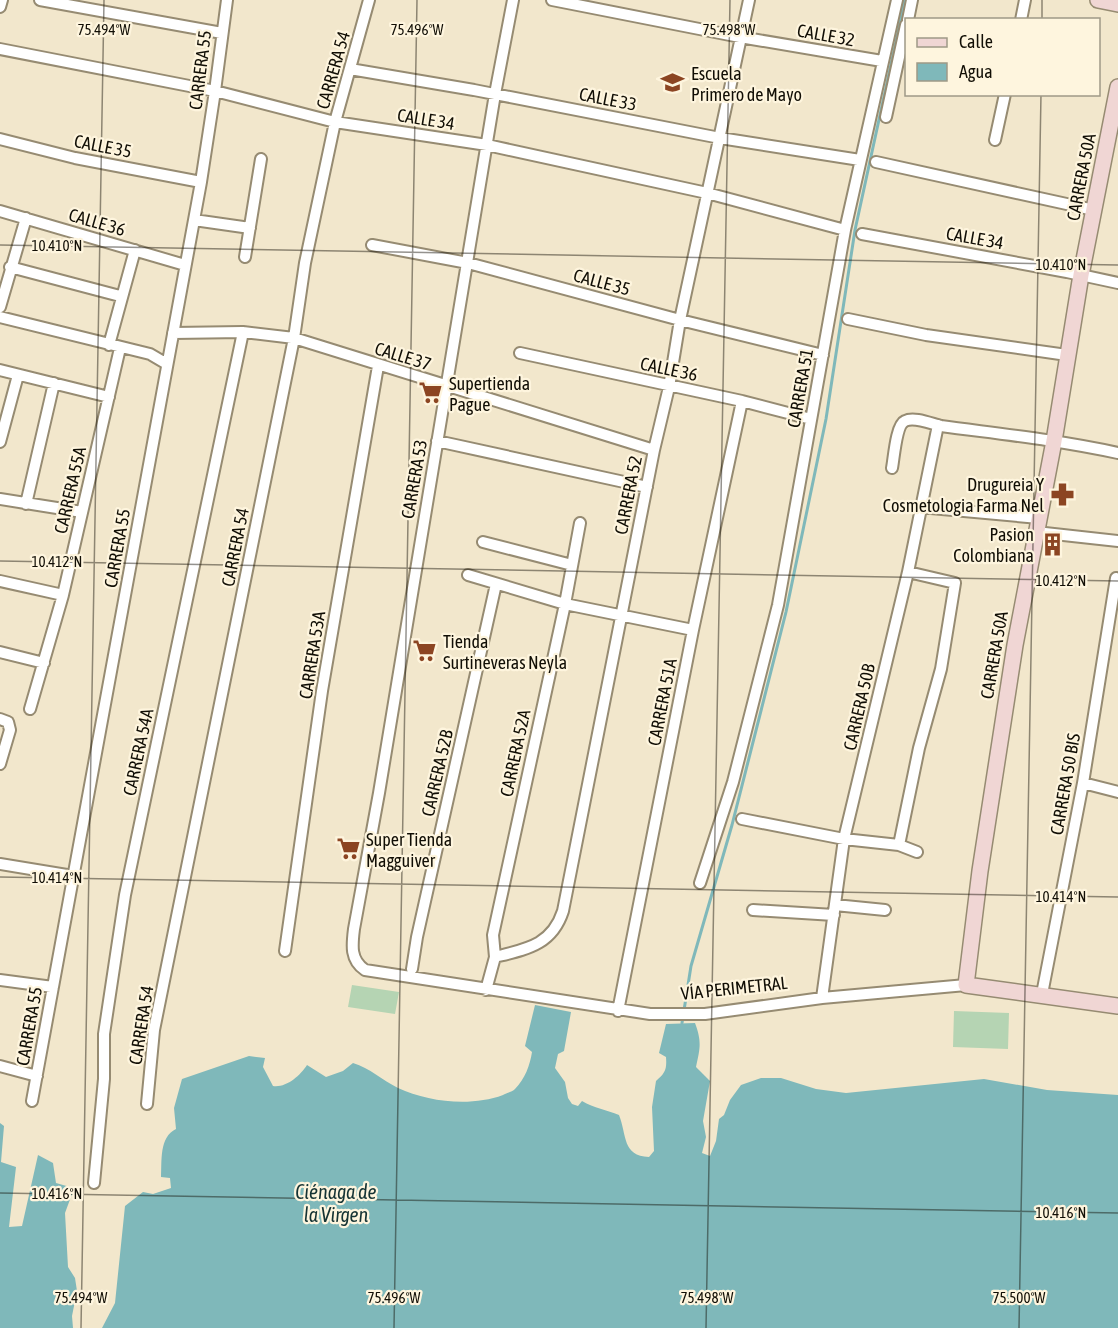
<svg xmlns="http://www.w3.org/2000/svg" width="1118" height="1328" font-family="'Asap Condensed',sans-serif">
  <rect width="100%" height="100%" fill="#f2e7cc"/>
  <path fill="#b5d4b3" d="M 352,985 L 399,992 L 395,1014 L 348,1007 Z
    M 954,1011 L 1009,1013 L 1008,1049 L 953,1047 Z"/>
  <path fill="#7fb8ba" d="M 535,1005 L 571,1012 L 564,1051 L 558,1054 L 555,1068 L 565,1082 L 568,1098 L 572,1104 L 578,1106 L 582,1101 C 594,1108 607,1110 619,1115 C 627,1135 622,1156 649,1157 L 654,1151 L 652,1107 L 656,1081 C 665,1073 667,1070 666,1057 L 659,1053 L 666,1024 L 695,1023 C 702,1042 700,1048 696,1067 L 710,1081 L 703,1121 L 706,1137 L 702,1153 L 710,1156 L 716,1141 L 719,1119 L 724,1115 L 730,1100 L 741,1085 L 761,1078 L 781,1078 L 816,1089 L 846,1093 L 984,1079 L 1047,1090 L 1118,1095 L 1118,1328 L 102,1328 L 115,1303 L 125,1206 L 143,1192 L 153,1194 L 171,1188 L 170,1178 L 161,1177 C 162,1161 159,1137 176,1129 L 174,1108 L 182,1079 L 249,1056 L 265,1058 L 263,1067 L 273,1086 C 286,1088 300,1076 307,1065 L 326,1077 L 343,1071 L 353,1063 C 370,1068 382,1080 398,1088 C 428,1102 471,1107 503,1095 C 506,1093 512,1092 515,1089 C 525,1079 530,1065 532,1052 L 525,1046 Z
    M 0,1123 L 4,1126 L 1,1162 L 16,1167 L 9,1227 L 22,1226 L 38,1155 L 53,1163 L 56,1183 L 70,1187 L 72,1194 L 65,1213 L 68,1267 L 75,1278 L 77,1291 L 72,1316 L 73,1328 L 0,1328 Z"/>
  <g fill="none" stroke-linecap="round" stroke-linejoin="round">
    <path stroke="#7fb8ba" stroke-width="3" d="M 682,1023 L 691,966 L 732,825 L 786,612 L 826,419 L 855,230 L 905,0"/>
    <defs>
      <path id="street" d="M 40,0 L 222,33
        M 513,0 L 495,94 L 379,793 L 354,929 C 352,945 350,960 365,970 L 650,1014 L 705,1014 L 822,998 L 966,985
        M 552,0 L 740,37 L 882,61
        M 0,7 L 2,0
        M 908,20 L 912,0
        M 1021,20 L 1025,0
        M 0,49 L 215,91 L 335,122 L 487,145 L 707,193 L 845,230
        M 350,69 L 474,90 L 720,138 L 860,160
        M 886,117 L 906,25
        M 0,139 L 75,158 L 201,182
        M 995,140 L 1005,94
        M 876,162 L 1094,210
        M 0,211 L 185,265
        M 194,220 L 250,228
        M 862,234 L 1067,272 L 1118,283
        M 372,245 L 468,263 L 680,320 L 823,355
        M 245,257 L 261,159
        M 10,267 L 120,296
        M 0,307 L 26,218
        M 0,317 L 150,354 L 167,364
        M 848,319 L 926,335 L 1067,355
        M 173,333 L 243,332 L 294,338 L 654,450
        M 109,345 L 135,250
        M 520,353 L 742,401 L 811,419
        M 0,370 L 109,397
        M 437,441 L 647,487
        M 0,442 L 18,375
        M 892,468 C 894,458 896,425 905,421 C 914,416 932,424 941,426 C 1000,434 1059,440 1118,453
        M 0,499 L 82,512
        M 26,504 L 54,383
        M 920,507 L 1039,518
        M 1036,532 L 1118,541
        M 483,542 L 572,565
        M 468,575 L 565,604 L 693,630
        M 0,581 L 63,595
        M 0,652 L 44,663
        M 30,709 L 63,595 L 120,348
        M 0,719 L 8,722 L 10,730 L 0,764
        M 1083,783 L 1118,792
        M 742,819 L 844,839 L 899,845 L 917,852
        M 899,845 L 919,748 L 941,669 L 955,583 L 908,572
        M 0,864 L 73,876
        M 700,883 L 733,782 L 778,605 L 845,230 L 897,0
        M 835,905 L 885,910
        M 753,910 L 834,915
        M 285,951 L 322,691 L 378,366
        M 495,957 C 527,949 552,945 563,911 L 654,450 L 669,387 L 680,320 L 749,0
        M 412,969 L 417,937 L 496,584
        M 0,980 L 53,987
        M 486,990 L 495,957 L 493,935 L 565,604 L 580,523
        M 1042,994 L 1083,783 L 1116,578
        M 822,998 L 844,839 L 908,572 L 938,425
        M 618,1011 L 693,630 L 742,401
        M 0,1066 L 37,1076
        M 32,1101 L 201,182 L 215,91 L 227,0
        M 147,1104 L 154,1030 L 294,338 L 305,263 L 335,122 L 369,0
        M 94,1183 L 104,1079 L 104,1034 L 125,895 L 243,332"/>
      <path id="secondary" d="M 1098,0 L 1118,4
        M 1118,87 L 1081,275 L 1054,441 L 1015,645 L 980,871 L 966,985 L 1118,1006"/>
    </defs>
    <use href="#street" stroke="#968b72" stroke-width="14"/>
    <use href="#secondary" stroke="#968b72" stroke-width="18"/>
    <use href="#street" stroke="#fff" stroke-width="10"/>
    <use href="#secondary" stroke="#f0d6d4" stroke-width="15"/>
  </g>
  <path fill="none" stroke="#110e05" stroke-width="1.5" stroke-opacity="0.45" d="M 1042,20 L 1042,0M 0,245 L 1118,265M 0,561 L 1118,581M 0,877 L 1118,897M 0,1193 L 1118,1213M 81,1328 L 104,0M 394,1328 L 417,0M 706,1328 L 730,0M 1019,1328 L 1041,94"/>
  <defs>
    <symbol id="school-bare" viewBox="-9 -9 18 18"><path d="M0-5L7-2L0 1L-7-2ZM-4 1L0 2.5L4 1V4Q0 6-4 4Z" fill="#8c4522" stroke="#fef5de" stroke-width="2.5" paint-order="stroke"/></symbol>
    <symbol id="supermarket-bare" viewBox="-9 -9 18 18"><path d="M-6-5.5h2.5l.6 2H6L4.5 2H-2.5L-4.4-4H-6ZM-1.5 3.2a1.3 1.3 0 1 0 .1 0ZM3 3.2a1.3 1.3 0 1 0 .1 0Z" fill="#8c4522" stroke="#fef5de" stroke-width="2.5" paint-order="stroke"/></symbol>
    <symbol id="pharmacy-bare" viewBox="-9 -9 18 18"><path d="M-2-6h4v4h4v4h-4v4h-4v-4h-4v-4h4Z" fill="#8c4522" stroke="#fef5de" stroke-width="2.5" paint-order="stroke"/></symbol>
    <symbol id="building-bare" viewBox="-9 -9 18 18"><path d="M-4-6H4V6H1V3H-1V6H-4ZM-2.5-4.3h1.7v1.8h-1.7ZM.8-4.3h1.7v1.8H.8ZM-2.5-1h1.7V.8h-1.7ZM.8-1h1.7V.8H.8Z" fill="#8c4522" stroke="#fef5de" stroke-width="2.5" paint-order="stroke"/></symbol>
  </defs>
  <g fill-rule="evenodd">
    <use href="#school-bare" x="656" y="66" width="33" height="33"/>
    <use href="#supermarket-bare" x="414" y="376" width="33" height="33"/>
    <use href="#pharmacy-bare" x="1046" y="478" width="33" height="33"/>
    <use href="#building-bare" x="1036" y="528" width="33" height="33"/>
    <use href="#supermarket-bare" x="408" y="634" width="33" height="33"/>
    <use href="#supermarket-bare" x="332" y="832" width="33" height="33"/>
  </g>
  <g text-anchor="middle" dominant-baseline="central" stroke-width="4.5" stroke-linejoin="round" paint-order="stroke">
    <g font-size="18" fill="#110e05" stroke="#fef5de">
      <text transform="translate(826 35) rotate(10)">CALLE 32</text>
      <text transform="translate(200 70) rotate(-83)">CARRERA 55</text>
      <text transform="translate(333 70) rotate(-74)">CARRERA 54</text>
      <text transform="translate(608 99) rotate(11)">CALLE 33</text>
      <text transform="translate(426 119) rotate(9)">CALLE 34</text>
      <text transform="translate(103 146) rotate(11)">CALLE 35</text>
      <text transform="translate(1081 177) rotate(-79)">CARRERA 50A</text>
      <text transform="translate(97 222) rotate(16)">CALLE 36</text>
      <text transform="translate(975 238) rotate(10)">CALLE 34</text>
      <text transform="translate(602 282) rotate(15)">CALLE 35</text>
      <text transform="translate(403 356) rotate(17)">CALLE 37</text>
      <text transform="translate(669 369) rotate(12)">CALLE 36</text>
      <text transform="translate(800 388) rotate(-80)">CARRERA 51</text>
      <text transform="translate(414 479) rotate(-80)">CARRERA 53</text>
      <text transform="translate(70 490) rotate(-77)">CARRERA 55A</text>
      <text transform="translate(628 495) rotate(-79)">CARRERA 52</text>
      <text transform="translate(235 547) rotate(-79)">CARRERA 54</text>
      <text transform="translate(117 548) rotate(-80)">CARRERA 55</text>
      <text transform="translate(312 655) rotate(-81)">CARRERA 53A</text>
      <text transform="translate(994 655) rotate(-80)">CARRERA 50A</text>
      <text transform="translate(662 702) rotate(-79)">CARRERA 51A</text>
      <text transform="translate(859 707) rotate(-77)">CARRERA 50B</text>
      <text transform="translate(138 752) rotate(-78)">CARRERA 54A</text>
      <text transform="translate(515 753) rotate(-78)">CARRERA 52A</text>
      <text transform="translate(437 773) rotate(-77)">CARRERA 52B</text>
      <text transform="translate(1065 784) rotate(-80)">CARRERA 50 BIS</text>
      <text transform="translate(734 988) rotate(-6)">VÍA PERIMETRAL</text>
      <text transform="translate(141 1025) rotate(-81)">CARRERA 54</text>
      <text transform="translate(29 1026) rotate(-80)">CARRERA 55</text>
    </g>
    <g font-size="18" fill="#110e05" stroke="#fef5de" text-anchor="start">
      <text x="691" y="73">Escuela<tspan x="691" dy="21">Primero de Mayo</tspan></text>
      <text x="449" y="383">Supertienda<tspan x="449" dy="21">Pague</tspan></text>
      <text x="1044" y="484" text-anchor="end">Drugureia Y<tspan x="1044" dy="21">Cosmetologia Farma Nel</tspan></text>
      <text x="1034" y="534" text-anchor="end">Pasion<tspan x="1034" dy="21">Colombiana</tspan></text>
      <text x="443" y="641">Tienda<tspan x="443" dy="21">Surtineveras Neyla</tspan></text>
      <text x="366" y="839">Super Tienda<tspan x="366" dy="21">Magguiver</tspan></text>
    </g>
    <g font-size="20" font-style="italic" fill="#153334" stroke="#fef5de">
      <text x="336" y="1191">Ciénaga de<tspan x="336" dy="23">la Virgen</tspan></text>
    </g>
  </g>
  <g font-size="15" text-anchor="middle" fill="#110e05" stroke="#fef5de" stroke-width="4.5" stroke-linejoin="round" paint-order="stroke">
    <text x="104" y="35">75.494°W</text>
    <text x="417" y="35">75.496°W</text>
    <text x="729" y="35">75.498°W</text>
    <text x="57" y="251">10.410°N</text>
    <text x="1061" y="270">10.410°N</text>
    <text x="57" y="567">10.412°N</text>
    <text x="1061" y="586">10.412°N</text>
    <text x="57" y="883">10.414°N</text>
    <text x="1061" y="902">10.414°N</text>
    <text x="57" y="1199">10.416°N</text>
    <text x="1061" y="1218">10.416°N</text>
    <text x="81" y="1303">75.494°W</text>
    <text x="394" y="1303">75.496°W</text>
    <text x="707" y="1303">75.498°W</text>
    <text x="1019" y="1303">75.500°W</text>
  </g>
  <rect x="905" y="18" width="195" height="78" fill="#fef5de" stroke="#9f9987" stroke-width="1.5"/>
  <rect x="917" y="38" width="30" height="9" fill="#f0d6d4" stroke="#9f9987" stroke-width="1.5"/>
  <text x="959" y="48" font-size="18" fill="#110e05">Calle</text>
  <rect x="917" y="63" width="30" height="18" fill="#7fb8ba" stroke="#9f9987" stroke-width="1.5"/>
  <text x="959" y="78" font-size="18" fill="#110e05">Agua</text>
</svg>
